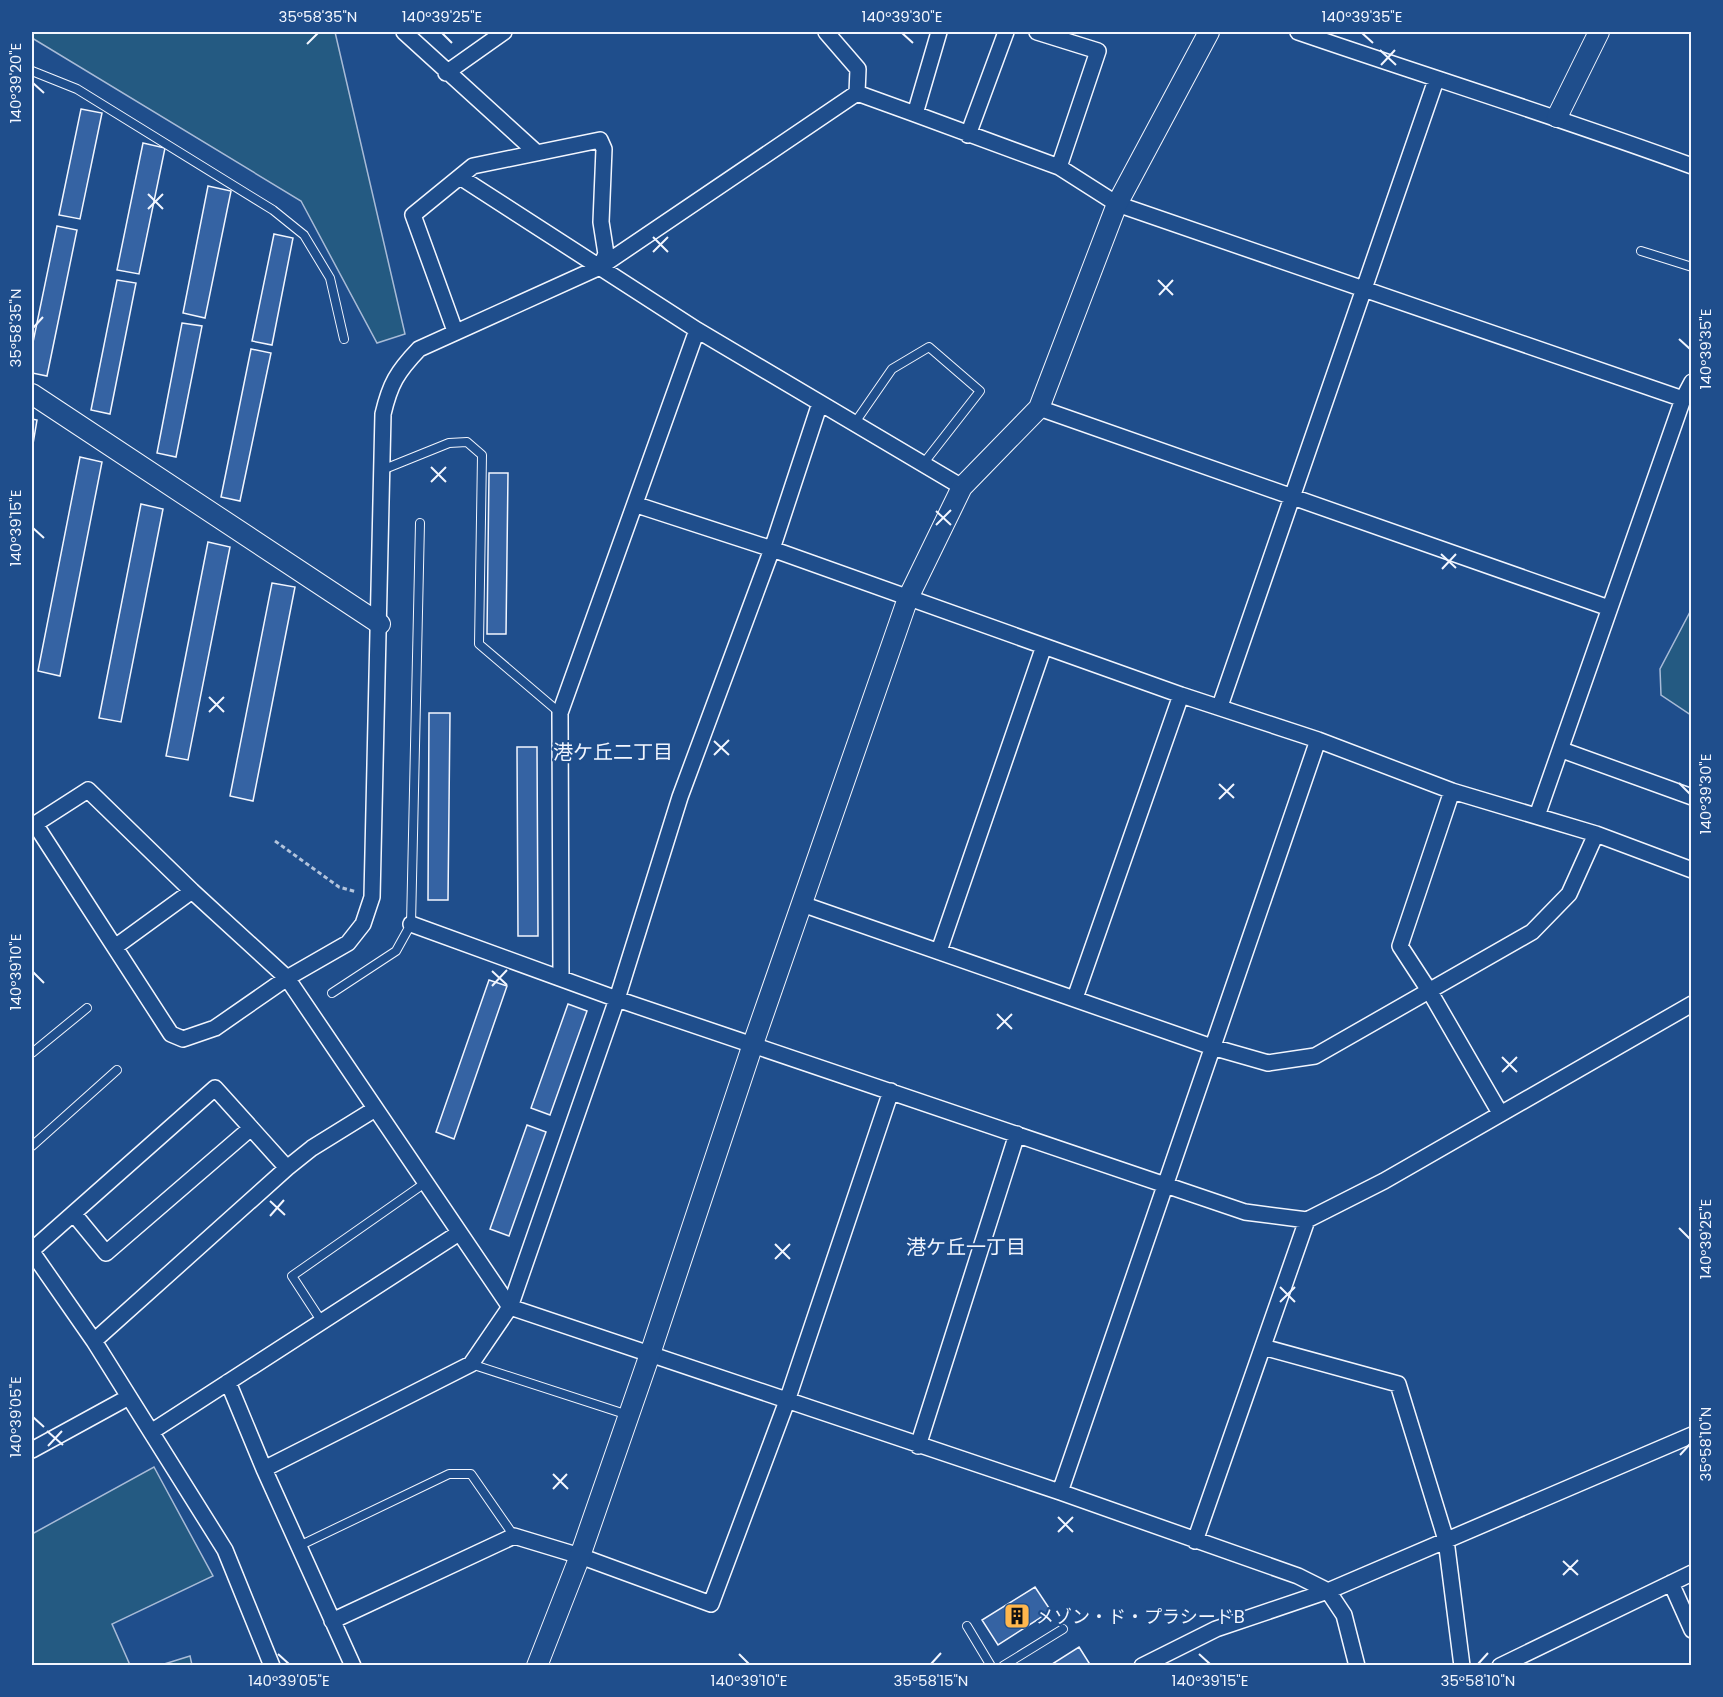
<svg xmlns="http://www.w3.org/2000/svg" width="1723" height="1697" font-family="Poppins,'Noto Sans JP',sans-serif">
  <rect width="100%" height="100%" fill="#1f4e8c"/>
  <path fill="#245a82" stroke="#a8bbd7" stroke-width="1.5" d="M 32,32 L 335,32 L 405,334 L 377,343 L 301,201 L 32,38 Z
    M 1691,610 L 1691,715 L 1661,695 L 1660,669 Z
    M 154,1467 L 213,1576 L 112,1624 L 130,1665 L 32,1665 L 32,1534 Z
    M 190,1656 L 192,1665 L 161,1665 Z"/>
  <path fill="#3563a3" stroke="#f2f6ff" stroke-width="1.5" d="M 81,109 L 102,113 L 80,219 L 59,215 Z
    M 143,143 L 165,148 L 139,274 L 117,270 Z
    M 208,186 L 231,191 L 205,318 L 183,313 Z
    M 57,226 L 77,230 L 47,376 L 32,373 L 32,347 Z
    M 274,234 L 293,238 L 272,345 L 252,341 Z
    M 117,280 L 136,283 L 110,414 L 91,410 Z
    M 182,323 L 202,326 L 176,457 L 157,453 Z
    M 251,349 L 271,353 L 240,501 L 221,497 Z
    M 32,419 L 37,420 L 32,450 Z
    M 80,457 L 102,462 L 60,676 L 38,671 Z
    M 489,473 L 508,473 L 506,634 L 487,634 Z
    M 141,504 L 163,509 L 121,722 L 99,718 Z
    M 208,542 L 230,547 L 188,760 L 166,756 Z
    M 272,583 L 295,587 L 253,801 L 230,796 Z
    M 429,713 L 450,713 L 448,900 L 428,900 Z
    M 517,747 L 537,747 L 538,936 L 518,936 Z
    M 489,980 L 507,986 L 454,1139 L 436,1132 Z
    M 568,1004 L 587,1011 L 550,1115 L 531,1108 Z
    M 527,1125 L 546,1132 L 509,1236 L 490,1229 Z
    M 1035,1587 L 1051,1611 L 998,1645 L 982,1620 Z
    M 1079,1647 L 1091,1666 L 1049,1666 Z"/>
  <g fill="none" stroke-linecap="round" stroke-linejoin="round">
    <defs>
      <path id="service" d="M 32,71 L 77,89 L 273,210 L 304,235 L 330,278 L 344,339
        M 1641,251 L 1692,267
        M 854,424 L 892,369 L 929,347 L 980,391 L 923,464
        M 382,470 L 449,443 L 467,442 L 482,455 L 479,644 L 560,713
        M 332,993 L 396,951 L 411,924 L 420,523
        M 32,1053 L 87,1008
        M 32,1146 L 117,1070
        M 322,1322 L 292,1276 L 425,1183
        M 471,1364 L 628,1415
        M 299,1546 L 449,1474 L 471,1474 L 514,1536
        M 967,1626 L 991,1666
        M 1003,1666 L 1063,1629"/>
      <path id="minor" d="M 404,32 L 537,153
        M 826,32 L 858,69 L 857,93
        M 939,32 L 915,114 L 1059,167 L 1117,204 L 1683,399
        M 1037,32 L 1098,51 L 1059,167
        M 1298,32 C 1429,77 1561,118 1692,166
        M 446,73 L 504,32
        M 968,135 L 1006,32
        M 460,177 L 697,330 L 962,487
        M 455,331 L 413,215 L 473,166 L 600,140 L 604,149 L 601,222 L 606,254 L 600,267
        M 1039,408 L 1609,608
        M 637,505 L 772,549 L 1181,695 L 1318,740 L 1452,791 L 1596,834 L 1692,870
        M 1220,706 L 1436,80
        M 1562,750 L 1692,797
        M 1452,791 L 1400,946 L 1430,992 L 1500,1113
        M 1537,816 L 1683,399 L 1692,382
        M 35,824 L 171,1034 L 183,1039 L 215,1028 L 287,978 L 348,943 L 363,924 L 372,897 L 383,414 C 390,384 397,372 419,349 L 600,267 L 857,93 L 915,114
        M 32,826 L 88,790 L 192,891 L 287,978 L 510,1307 L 1060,1492 L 1298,1576 L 1328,1591 L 1344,1615 L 1357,1666
        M 802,904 L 1212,1047 L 1268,1063 L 1315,1056 L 1532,932 L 1569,894 L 1596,834
        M 411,924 L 617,999 L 1245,1212 L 1307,1220 L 1384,1181 L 1692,1004
        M 115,947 L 192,891
        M 939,951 L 1044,646
        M 561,977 L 560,713 L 697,330
        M 1075,998 L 1181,695
        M 74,1214 L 106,1253 L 251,1128
        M 32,1250 L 215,1088 L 287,1168
        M 32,1252 L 94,1341 L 225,1550 L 272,1666
        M 94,1341 L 287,1168 L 312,1148 L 375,1109
        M 1263,1347 L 1398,1384 L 1446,1540 L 1462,1666
        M 228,1382 L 264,1469 L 353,1666
        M 151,1432 L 459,1233
        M 918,1446 L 1017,1134
        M 32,1450 L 127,1398
        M 264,1469 L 471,1364 L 510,1307 L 617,999 L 680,797 L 772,549 L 820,403
        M 1060,1492 L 1318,740
        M 1195,1541 L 1307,1220
        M 1671,1583 L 1692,1630
        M 332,1621 L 514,1536 L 580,1556 L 711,1604 L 787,1401 L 891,1091
        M 1142,1666 L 1216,1629 L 1328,1591 L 1692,1435
        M 1500,1666 L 1692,1573"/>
      <path id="tertiary" d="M 1557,117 L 1599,32
        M 32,394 L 380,624
        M 537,1666 L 580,1556 L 650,1354 L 753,1044 L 908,598 L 962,487 L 1039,408 L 1117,204 L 1209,32"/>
    </defs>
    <use href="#service" stroke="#f2f6ff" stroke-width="10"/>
    <use href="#minor" stroke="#f2f6ff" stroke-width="18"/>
    <use href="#tertiary" stroke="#f2f6ff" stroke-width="22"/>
    <path stroke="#b3c4dc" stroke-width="3" stroke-dasharray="4.5 3" stroke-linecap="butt" d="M 275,841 L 339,887 L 357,892"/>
    <use href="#service" stroke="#1f4e8c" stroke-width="8"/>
    <use href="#minor" stroke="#1f4e8c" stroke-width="15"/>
    <use href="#tertiary" stroke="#1f4e8c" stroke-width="20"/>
  </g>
  <path fill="none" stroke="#f2f6ff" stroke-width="2" d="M 442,33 L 452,43M 902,33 L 913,43M 1362,33 L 1373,43M 307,44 L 318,33M 1380,50 L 1396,65M 1381,65 L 1395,50M 33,83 L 44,93M 148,194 L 163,209M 148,209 L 163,194M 653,237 L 668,252M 653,252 L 668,237M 1158,280 L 1173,295M 1159,295 L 1173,280M 33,328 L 43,317M 1679,339 L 1690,349M 431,467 L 446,482M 431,482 L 446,467M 936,511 L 951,525M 936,525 L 951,510M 33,528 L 44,538M 1441,554 L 1456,568M 1442,569 L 1456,554M 209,697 L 224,712M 209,712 L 224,697M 714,741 L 729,755M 714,755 L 729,740M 1679,783 L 1690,794M 1219,784 L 1234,798M 1219,799 L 1234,784M 492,971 L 507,985M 33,972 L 44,983M 492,986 L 507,970M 997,1014 L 1012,1029M 997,1029 L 1012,1014M 1502,1057 L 1517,1072M 1502,1072 L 1517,1057M 270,1201 L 285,1215M 270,1216 L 284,1200M 1679,1228 L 1690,1239M 775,1244 L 790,1259M 775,1259 L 790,1244M 1280,1287 L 1295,1302M 1280,1302 L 1295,1287M 33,1417 L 44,1427M 47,1431 L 63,1445M 48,1446 L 62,1431M 1680,1455 L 1690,1444M 553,1474 L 568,1489M 553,1489 L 567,1474M 1058,1517 L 1073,1532M 1058,1532 L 1073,1517M 1563,1561 L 1578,1575M 1563,1575 L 1578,1560M 278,1654 L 289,1664M 739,1654 L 749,1664M 1199,1654 L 1210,1664M 931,1664 L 941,1653M 1478,1664 L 1488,1653"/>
  <defs>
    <symbol id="building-square" viewBox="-11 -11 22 22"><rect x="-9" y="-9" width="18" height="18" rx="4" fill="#ffb74d" stroke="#1f4e8c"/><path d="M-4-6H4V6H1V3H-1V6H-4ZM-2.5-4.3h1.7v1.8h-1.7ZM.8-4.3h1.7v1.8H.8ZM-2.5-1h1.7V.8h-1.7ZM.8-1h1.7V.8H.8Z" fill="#111"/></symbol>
  </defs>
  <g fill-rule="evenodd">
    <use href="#building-square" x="1002" y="1601" width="30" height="30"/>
  </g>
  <g text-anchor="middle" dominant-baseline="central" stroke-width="4.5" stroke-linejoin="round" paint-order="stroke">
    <g font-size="18" fill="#f2f6ff" stroke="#1f4e8c" text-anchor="start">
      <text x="1036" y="1616">メゾン・ド・プラシードB</text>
    </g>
    <g font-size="20" fill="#f2f6ff" stroke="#1f4e8c">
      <text x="613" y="752">港ケ丘二丁目</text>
      <text x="966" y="1247">港ケ丘一丁目</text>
    </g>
  </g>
  <rect width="1723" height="1697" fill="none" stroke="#1f4e8c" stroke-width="66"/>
  <rect x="33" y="33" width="1657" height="1631" fill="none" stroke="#f2f6ff" stroke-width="2"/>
  <g font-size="15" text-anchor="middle" fill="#f2f6ff">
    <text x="318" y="22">35°58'35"N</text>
    <text x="442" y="22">140°39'25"E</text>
    <text x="902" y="22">140°39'30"E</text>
    <text x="1362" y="22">140°39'35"E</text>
    <text transform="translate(16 83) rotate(-90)" y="5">140°39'20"E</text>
    <text transform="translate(16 328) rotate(-90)" y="5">35°58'35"N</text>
    <text transform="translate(1706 349) rotate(-90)" y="5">140°39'35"E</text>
    <text transform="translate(16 528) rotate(-90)" y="5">140°39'15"E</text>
    <text transform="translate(1706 794) rotate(-90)" y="5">140°39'30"E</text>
    <text transform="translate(16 972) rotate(-90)" y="5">140°39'10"E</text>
    <text transform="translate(1706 1239) rotate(-90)" y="5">140°39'25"E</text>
    <text transform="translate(16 1417) rotate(-90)" y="5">140°39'05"E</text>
    <text transform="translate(1706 1444) rotate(-90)" y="5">35°58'10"N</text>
    <text x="289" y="1686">140°39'05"E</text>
    <text x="749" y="1686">140°39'10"E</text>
    <text x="931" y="1686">35°58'15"N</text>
    <text x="1210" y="1686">140°39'15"E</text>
    <text x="1478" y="1686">35°58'10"N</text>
  </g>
</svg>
